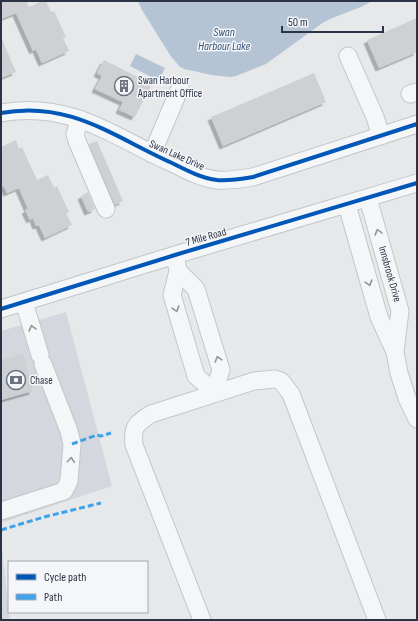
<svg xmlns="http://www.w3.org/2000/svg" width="418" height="621" font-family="'Sofia Sans Condensed',sans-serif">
  <defs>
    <filter id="shadow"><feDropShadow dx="-3.5" dy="3.5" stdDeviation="0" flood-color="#0004"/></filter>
  </defs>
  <rect width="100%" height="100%" fill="#e6e8ea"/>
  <path fill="#d4d7dd" d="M 66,312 L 112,486 L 1,523 L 1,331 Z
    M 1,541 L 9,612 L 10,620 L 1,620 Z"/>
  <path fill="#b4c4d5" d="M 138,1 L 372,1 C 356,11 337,14 321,24 L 266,64 L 236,76 L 230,77 L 212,75 L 184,69 L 179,66 L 170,55 L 142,10 Z
    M 136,54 L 165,68 L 159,81 L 130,66 Z"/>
  <path fill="#ced0d3" filter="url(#shadow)" d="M 1,1 L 26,1 L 29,7 L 42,1 L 46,1 L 51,12 L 54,11 L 66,37 L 63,38 L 69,51 L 42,63 L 36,49 L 33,51 L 16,13 L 1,19 Z
    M 417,18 L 417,52 L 379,68 L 367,40 Z
    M 1,37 L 16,72 L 1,78 Z
    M 104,60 L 152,84 L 135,117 L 119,110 L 123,102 L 95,89 L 102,76 L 97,73 Z
    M 314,73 L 326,102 L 223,146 L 211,117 Z
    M 16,140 L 19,149 L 22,147 L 37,180 L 48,175 L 54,188 L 57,186 L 69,212 L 66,213 L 72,225 L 45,238 L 39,225 L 36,226 L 33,218 L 30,220 L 25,210 L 28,209 L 19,188 L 7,193 L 4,186 L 1,188 L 1,147 Z
    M 97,141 L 123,201 L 115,205 L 89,144 Z
    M 88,192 L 95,209 L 88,212 L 81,196 Z
    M 23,354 L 33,391 L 1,400 L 1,360 Z"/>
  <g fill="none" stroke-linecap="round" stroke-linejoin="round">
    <defs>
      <path id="minor" d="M 348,56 L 375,117 L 381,136
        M 410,94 L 417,92
        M 1,113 C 69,100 114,137 172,163 C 186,170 201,178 217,180 C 229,181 241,179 253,177 L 417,124
        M 80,119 L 75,134 L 77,141 L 106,209
        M 152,154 L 180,88
        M 368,198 L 400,311 L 395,351
        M 347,205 L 379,317 L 395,352 L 399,373 L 407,398 L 417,419
        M 175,255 L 178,271 L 172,295 L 196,376 L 214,392 L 221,370 L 196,289 L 178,271
        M 24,302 L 40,355
        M 1,309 L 175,255 L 417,183
        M 1,511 L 64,491 L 69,481 L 72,444 L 69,431 L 43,364
        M 202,620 L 134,445 C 132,426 136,424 151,414 L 254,381 L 275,379 L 281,381 L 291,394 L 377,620"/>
    </defs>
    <use href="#minor" stroke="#c4c6c8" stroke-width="19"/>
    <use href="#minor" stroke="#f5f6f7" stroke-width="17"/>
    <path stroke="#3ea3ec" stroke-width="3" stroke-dasharray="6 3" stroke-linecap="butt" d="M 72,444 L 97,435 L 101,436 L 111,433
      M 1,530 L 44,517 L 101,503"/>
    <defs>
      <path id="cycleway" d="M 1,113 C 69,100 114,137 172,163 C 186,170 201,178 217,180 C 229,181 241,179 253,177 L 417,124
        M 1,309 L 175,255 L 417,183"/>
    </defs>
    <use href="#cycleway" stroke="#f4f6f9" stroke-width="6"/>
    <use href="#cycleway" stroke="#0057b8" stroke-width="4"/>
  </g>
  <defs><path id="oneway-chevron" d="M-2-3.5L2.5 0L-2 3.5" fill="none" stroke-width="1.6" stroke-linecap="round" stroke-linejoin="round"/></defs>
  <g stroke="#90959e">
    <use href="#oneway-chevron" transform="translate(378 232) rotate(-106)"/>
    <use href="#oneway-chevron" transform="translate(369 283) rotate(74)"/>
    <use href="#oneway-chevron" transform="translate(176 309) rotate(74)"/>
    <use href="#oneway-chevron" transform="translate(32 328) rotate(-106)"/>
    <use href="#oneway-chevron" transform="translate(218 359) rotate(-107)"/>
    <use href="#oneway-chevron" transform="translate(71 460) rotate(-85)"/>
  </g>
  <defs>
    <symbol id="building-ring" viewBox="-11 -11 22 22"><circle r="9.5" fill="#f4f6f9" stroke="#6c737f" stroke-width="1.5"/><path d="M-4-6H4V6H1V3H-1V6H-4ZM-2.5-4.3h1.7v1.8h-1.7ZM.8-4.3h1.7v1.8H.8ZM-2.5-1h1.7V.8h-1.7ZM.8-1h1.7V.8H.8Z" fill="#6c737f"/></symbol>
    <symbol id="bank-ring" viewBox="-11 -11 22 22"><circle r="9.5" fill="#f4f6f9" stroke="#6c737f" stroke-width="1.5"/><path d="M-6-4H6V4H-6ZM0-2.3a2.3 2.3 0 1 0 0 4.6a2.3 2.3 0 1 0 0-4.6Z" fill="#6c737f"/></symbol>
  </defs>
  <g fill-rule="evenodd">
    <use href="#building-ring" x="113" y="75" width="22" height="22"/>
    <use href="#bank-ring" x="5" y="369" width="22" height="22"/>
  </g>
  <g text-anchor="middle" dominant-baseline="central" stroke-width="3" stroke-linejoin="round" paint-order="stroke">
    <g font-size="11" fill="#2b3445" stroke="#f4f6f9" text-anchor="start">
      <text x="138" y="80">Swan Harbour<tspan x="138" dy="13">Apartment Office</tspan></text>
      <text x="30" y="380">Chase</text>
    </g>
    <g font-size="11" fill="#2b3445" stroke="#f4f6f9">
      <text transform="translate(177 155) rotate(24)">Swan Lake Drive</text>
      <text transform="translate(206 237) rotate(-16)">7 Mile Road</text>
      <text transform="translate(390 274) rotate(74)">Innsbrook Drive</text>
    </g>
    <g font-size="12" font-style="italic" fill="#34527a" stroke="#f4f6f9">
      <text x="224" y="32">Swan<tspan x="224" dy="14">Harbour Lake</tspan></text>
    </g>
  </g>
  <rect width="418" height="621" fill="none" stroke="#2b3445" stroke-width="4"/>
  <rect x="8" y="561" width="140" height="52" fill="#f4f6f9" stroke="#a4a8b1"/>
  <rect x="16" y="574" width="20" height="6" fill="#0057b8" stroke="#a4a8b1"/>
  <text x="44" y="581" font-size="12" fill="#2b3445">Cycle path</text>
  <rect x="16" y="594" width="20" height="6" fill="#3ea3ec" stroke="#a4a8b1"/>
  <text x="44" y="601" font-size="12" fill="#2b3445">Path</text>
  <path d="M282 26v6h101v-6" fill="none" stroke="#2b3445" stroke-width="2"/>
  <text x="288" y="26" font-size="12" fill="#2b3445" stroke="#f4f6f9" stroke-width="3" paint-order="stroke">50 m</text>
</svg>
